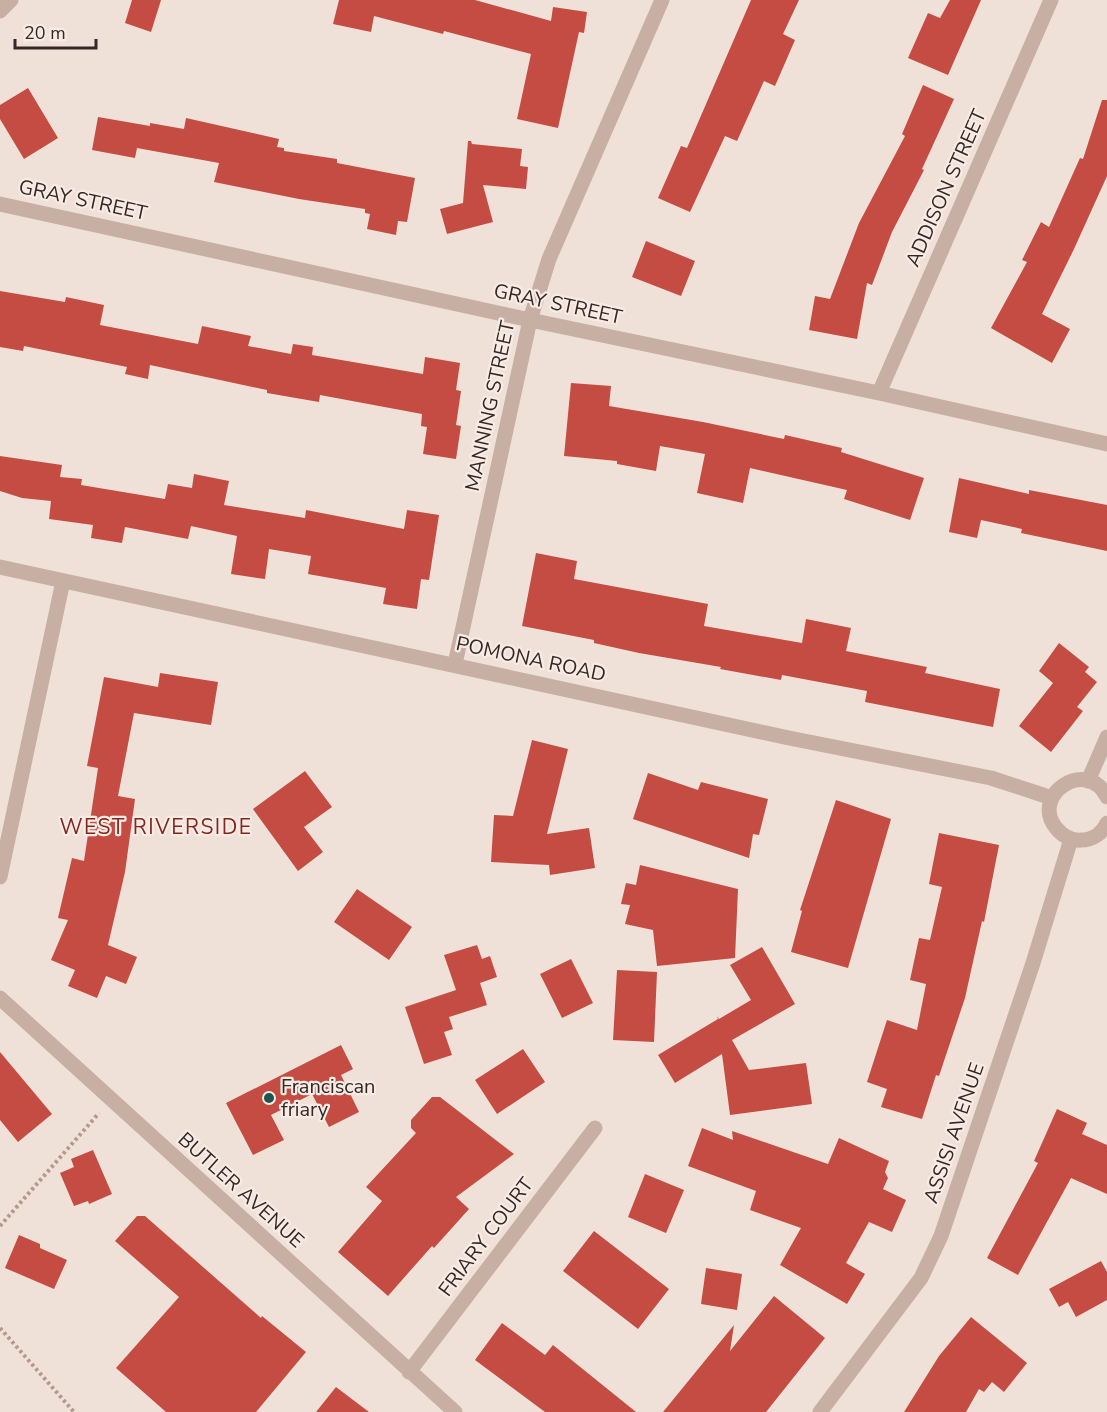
<svg xmlns="http://www.w3.org/2000/svg" width="1107" height="1412" font-family="'Nunito Sans',sans-serif">
  <rect width="100%" height="100%" fill="#f0e1d8"/>
  <path fill="#c44c42" d="M 132,0 L 161,0 L 151,32 L 125,23 Z
    M 339,0 L 475,0 L 551,21 L 553,7 L 587,12 L 584,33 L 579,32 L 558,128 L 517,119 L 531,54 L 444,31 L 443,34 L 374,16 L 371,32 L 333,24 Z
    M 751,0 L 799,0 L 783,34 L 795,40 L 775,86 L 764,81 L 737,141 L 725,136 L 690,212 L 658,198 L 681,146 L 687,148 Z
    M 950,0 L 981,0 L 948,75 L 908,58 L 928,13 L 940,18 Z
    M 923,85 L 954,99 L 922,169 L 924,170 L 892,232 L 872,285 L 867,283 L 857,339 L 809,330 L 815,296 L 830,299 L 859,223 L 905,136 L 902,134 Z
    M 28,88 L 58,138 L 24,159 L 0,119 L 0,105 Z
    M 1102,100 L 1107,100 L 1107,176 L 1074,249 L 1042,314 L 1070,329 L 1052,363 L 991,328 L 1027,262 L 1022,260 L 1041,222 L 1049,227 L 1080,158 L 1083,159 Z
    M 98,117 L 150,126 L 150,123 L 184,129 L 186,118 L 279,139 L 277,147 L 284,148 L 284,151 L 337,159 L 337,163 L 415,178 L 407,222 L 398,221 L 396,235 L 367,229 L 370,214 L 365,213 L 365,209 L 299,199 L 214,182 L 219,163 L 137,148 L 135,158 L 92,150 Z
    M 468,141 L 471,141 L 472,144 L 522,149 L 520,166 L 528,167 L 526,189 L 483,185 L 493,222 L 447,234 L 440,209 L 463,203 Z
    M 646,241 L 695,261 L 681,296 L 632,277 Z
    M 0,291 L 65,302 L 66,297 L 104,305 L 100,325 L 198,344 L 202,326 L 251,336 L 248,346 L 291,354 L 293,344 L 313,347 L 312,355 L 423,374 L 425,357 L 460,363 L 456,390 L 461,391 L 456,425 L 461,426 L 456,459 L 423,454 L 427,427 L 421,426 L 422,414 L 320,395 L 319,402 L 267,393 L 267,390 L 150,365 L 148,379 L 125,374 L 127,367 L 24,346 L 23,351 L 0,347 Z
    M 571,383 L 611,386 L 609,406 L 703,422 L 784,439 L 785,435 L 842,448 L 841,452 L 924,478 L 910,520 L 844,499 L 847,490 L 750,468 L 743,503 L 697,493 L 705,454 L 660,446 L 656,471 L 617,464 L 617,461 L 564,456 Z
    M 0,456 L 62,465 L 60,477 L 82,479 L 81,485 L 165,499 L 168,484 L 192,488 L 194,474 L 229,481 L 224,505 L 305,518 L 306,510 L 404,529 L 407,510 L 439,515 L 429,580 L 421,579 L 417,609 L 383,604 L 386,588 L 308,574 L 311,556 L 269,549 L 265,579 L 231,574 L 237,536 L 191,526 L 188,539 L 125,527 L 122,543 L 91,538 L 93,525 L 49,519 L 51,501 L 22,498 L 0,491 Z
    M 959,478 L 1029,494 L 1029,490 L 1107,505 L 1107,551 L 1021,533 L 1022,529 L 981,520 L 977,538 L 949,532 Z
    M 536,553 L 577,561 L 574,579 L 708,604 L 704,626 L 802,643 L 806,619 L 851,628 L 846,651 L 927,667 L 925,673 L 1000,689 L 993,727 L 865,702 L 867,691 L 782,675 L 781,680 L 720,669 L 721,667 L 639,653 L 594,643 L 594,640 L 522,626 Z
    M 1059,643 L 1089,667 L 1085,672 L 1097,682 L 1077,707 L 1083,711 L 1051,752 L 1019,726 L 1053,683 L 1039,671 Z
    M 160,673 L 218,682 L 211,725 L 134,713 L 118,796 L 135,799 L 125,872 L 108,945 L 137,957 L 126,984 L 106,976 L 97,998 L 68,986 L 75,970 L 51,960 L 68,920 L 58,918 L 72,858 L 84,861 L 98,768 L 87,766 L 104,677 L 158,687 Z
    M 532,740 L 568,749 L 547,834 L 589,828 L 595,868 L 550,875 L 549,865 L 491,862 L 494,815 L 513,816 Z
    M 305,771 L 332,807 L 304,827 L 323,852 L 298,871 L 253,809 Z
    M 648,773 L 698,790 L 701,782 L 768,799 L 759,835 L 753,834 L 749,858 L 633,819 Z
    M 836,800 L 891,819 L 848,968 L 791,952 L 802,911 L 800,910 Z
    M 939,833 L 999,845 L 984,922 L 982,921 L 965,998 L 939,1076 L 936,1075 L 922,1119 L 881,1107 L 887,1089 L 867,1082 L 887,1020 L 917,1030 L 926,984 L 910,980 L 919,938 L 930,940 L 942,887 L 929,884 Z
    M 640,865 L 738,889 L 735,958 L 657,966 L 653,930 L 625,924 L 630,905 L 621,904 L 626,883 L 636,885 Z
    M 357,889 L 412,927 L 389,960 L 334,922 Z
    M 477,945 L 482,959 L 490,956 L 497,977 L 480,983 L 487,1005 L 449,1017 L 453,1029 L 444,1032 L 452,1055 L 424,1064 L 405,1007 L 456,990 L 444,955 Z
    M 762,947 L 795,1004 L 732,1040 L 749,1070 L 806,1063 L 812,1104 L 730,1115 L 722,1054 L 675,1083 L 658,1055 L 718,1019 L 717,1016 L 719,1019 L 751,1000 L 730,965 Z
    M 571,959 L 593,1003 L 562,1018 L 540,974 Z
    M 617,970 L 657,972 L 654,1042 L 613,1040 Z
    M 341,1045 L 353,1069 L 341,1075 L 359,1112 L 329,1127 L 312,1094 L 271,1115 L 284,1140 L 253,1155 L 226,1103 Z
    M 523,1049 L 545,1082 L 497,1114 L 475,1080 Z
    M 0,1052 L 52,1114 L 18,1142 L 0,1120 Z
    M 432,1097 L 440,1097 L 514,1154 L 456,1197 L 469,1209 L 434,1248 L 432,1246 L 388,1296 L 338,1252 L 382,1201 L 366,1187 L 416,1133 L 411,1128 L 411,1120 Z
    M 1057,1109 L 1087,1123 L 1082,1134 L 1107,1145 L 1107,1194 L 1071,1178 L 1018,1275 L 987,1258 L 1038,1163 L 1034,1161 Z
    M 702,1128 L 733,1140 L 732,1131 L 828,1164 L 839,1138 L 889,1161 L 885,1172 L 888,1178 L 883,1189 L 906,1200 L 892,1232 L 869,1222 L 846,1263 L 865,1274 L 847,1304 L 780,1265 L 801,1228 L 750,1210 L 756,1191 L 688,1166 Z
    M 93,1150 L 112,1194 L 89,1204 L 88,1201 L 74,1206 L 60,1173 L 74,1167 L 71,1159 Z
    M 645,1174 L 684,1190 L 666,1233 L 628,1217 Z
    M 137,1216 L 145,1216 L 261,1318 L 262,1316 L 306,1352 L 256,1412 L 166,1412 L 116,1368 L 179,1297 L 115,1241 Z
    M 594,1231 L 669,1289 L 638,1329 L 563,1271 Z
    M 19,1235 L 40,1244 L 40,1248 L 67,1260 L 54,1289 L 5,1268 Z
    M 1101,1261 L 1107,1272 L 1107,1300 L 1076,1317 L 1068,1302 L 1059,1307 L 1049,1289 Z
    M 706,1268 L 742,1274 L 737,1310 L 701,1304 Z
    M 774,1296 L 825,1338 L 766,1412 L 663,1412 L 734,1325 L 730,1351 Z
    M 971,1317 L 1027,1363 L 1004,1392 L 992,1382 L 984,1392 L 979,1389 L 966,1412 L 904,1412 L 939,1356 Z
    M 502,1323 L 545,1355 L 553,1345 L 636,1412 L 545,1412 L 475,1360 Z
    M 336,1387 L 369,1412 L 316,1412 Z"/>
  <g fill="none" stroke-linecap="round" stroke-linejoin="round">
    <path stroke="#b4988e" stroke-width="4" stroke-dasharray="3 3" stroke-linecap="butt" d="M 0,1226 L 99,1113
      M 0,1328 L 74,1412"/>
    <path stroke="#c8afa4" stroke-width="15" d="M 0,204 L 530,320 L 879,393 L 1107,444
      M 879,393 L 1051,0
      M 0,567 L 789,738 L 991,778 L 1052,798
      M 455,664 L 530,320 L 549,259 L 662,0
      M 1088,781 L 1107,737
      M 1107,797 C 1087,756 1028,796 1057,829 C 1063,836 1072,841 1081,840 C 1093,840 1102,833 1107,823
      M 0,877 L 63,581
      M 0,998 L 455,1412
      M 409,1372 L 595,1128
      M 820,1412 L 921,1278 L 941,1236 L 1033,963 L 1071,839"/>
    <path stroke="#c8afa4" stroke-width="15" d="M 0,11 L 11,0"/>
  </g>
  <circle fill="#1c544e" stroke="#f8ebe4" stroke-width="2" cx="269" cy="1098" r="6"/>
  <g text-anchor="middle" dominant-baseline="central" stroke-width="4.5" stroke-linejoin="round" paint-order="stroke">
    <g font-size="20" fill="#332826" stroke="#f8ebe4">
      <text transform="translate(946 188) rotate(-66)">ADDISON STREET</text>
      <text transform="translate(83 200) rotate(12)">GRAY STREET</text>
      <text transform="translate(558 304) rotate(12)">GRAY STREET</text>
      <text transform="translate(490 406) rotate(-78)">MANNING STREET</text>
      <text transform="translate(531 659) rotate(12)">POMONA ROAD</text>
      <text transform="translate(954 1133) rotate(-71)">ASSISI AVENUE</text>
      <text transform="translate(241 1190) rotate(42)">BUTLER AVENUE</text>
      <text transform="translate(486 1237) rotate(-53)">FRIARY COURT</text>
    </g>
    <g font-size="20" fill="#332826" stroke="#f8ebe4" text-anchor="start">
      <text x="281" y="1086">Franciscan<tspan x="281" dy="23">friary</tspan></text>
    </g>
    <g font-size="21" letter-spacing="1.5" fill="#812720" stroke="#f8ebe4">
      <text x="156" y="827">WEST RIVERSIDE</text>
    </g>
  </g>
  <path d="M15 39v9h81v-9" fill="none" stroke="#332826" stroke-width="3"/>
  <text x="24" y="39" font-size="18" fill="#332826" stroke="#f8ebe4" stroke-width="4.5" paint-order="stroke">20 m</text>
</svg>
